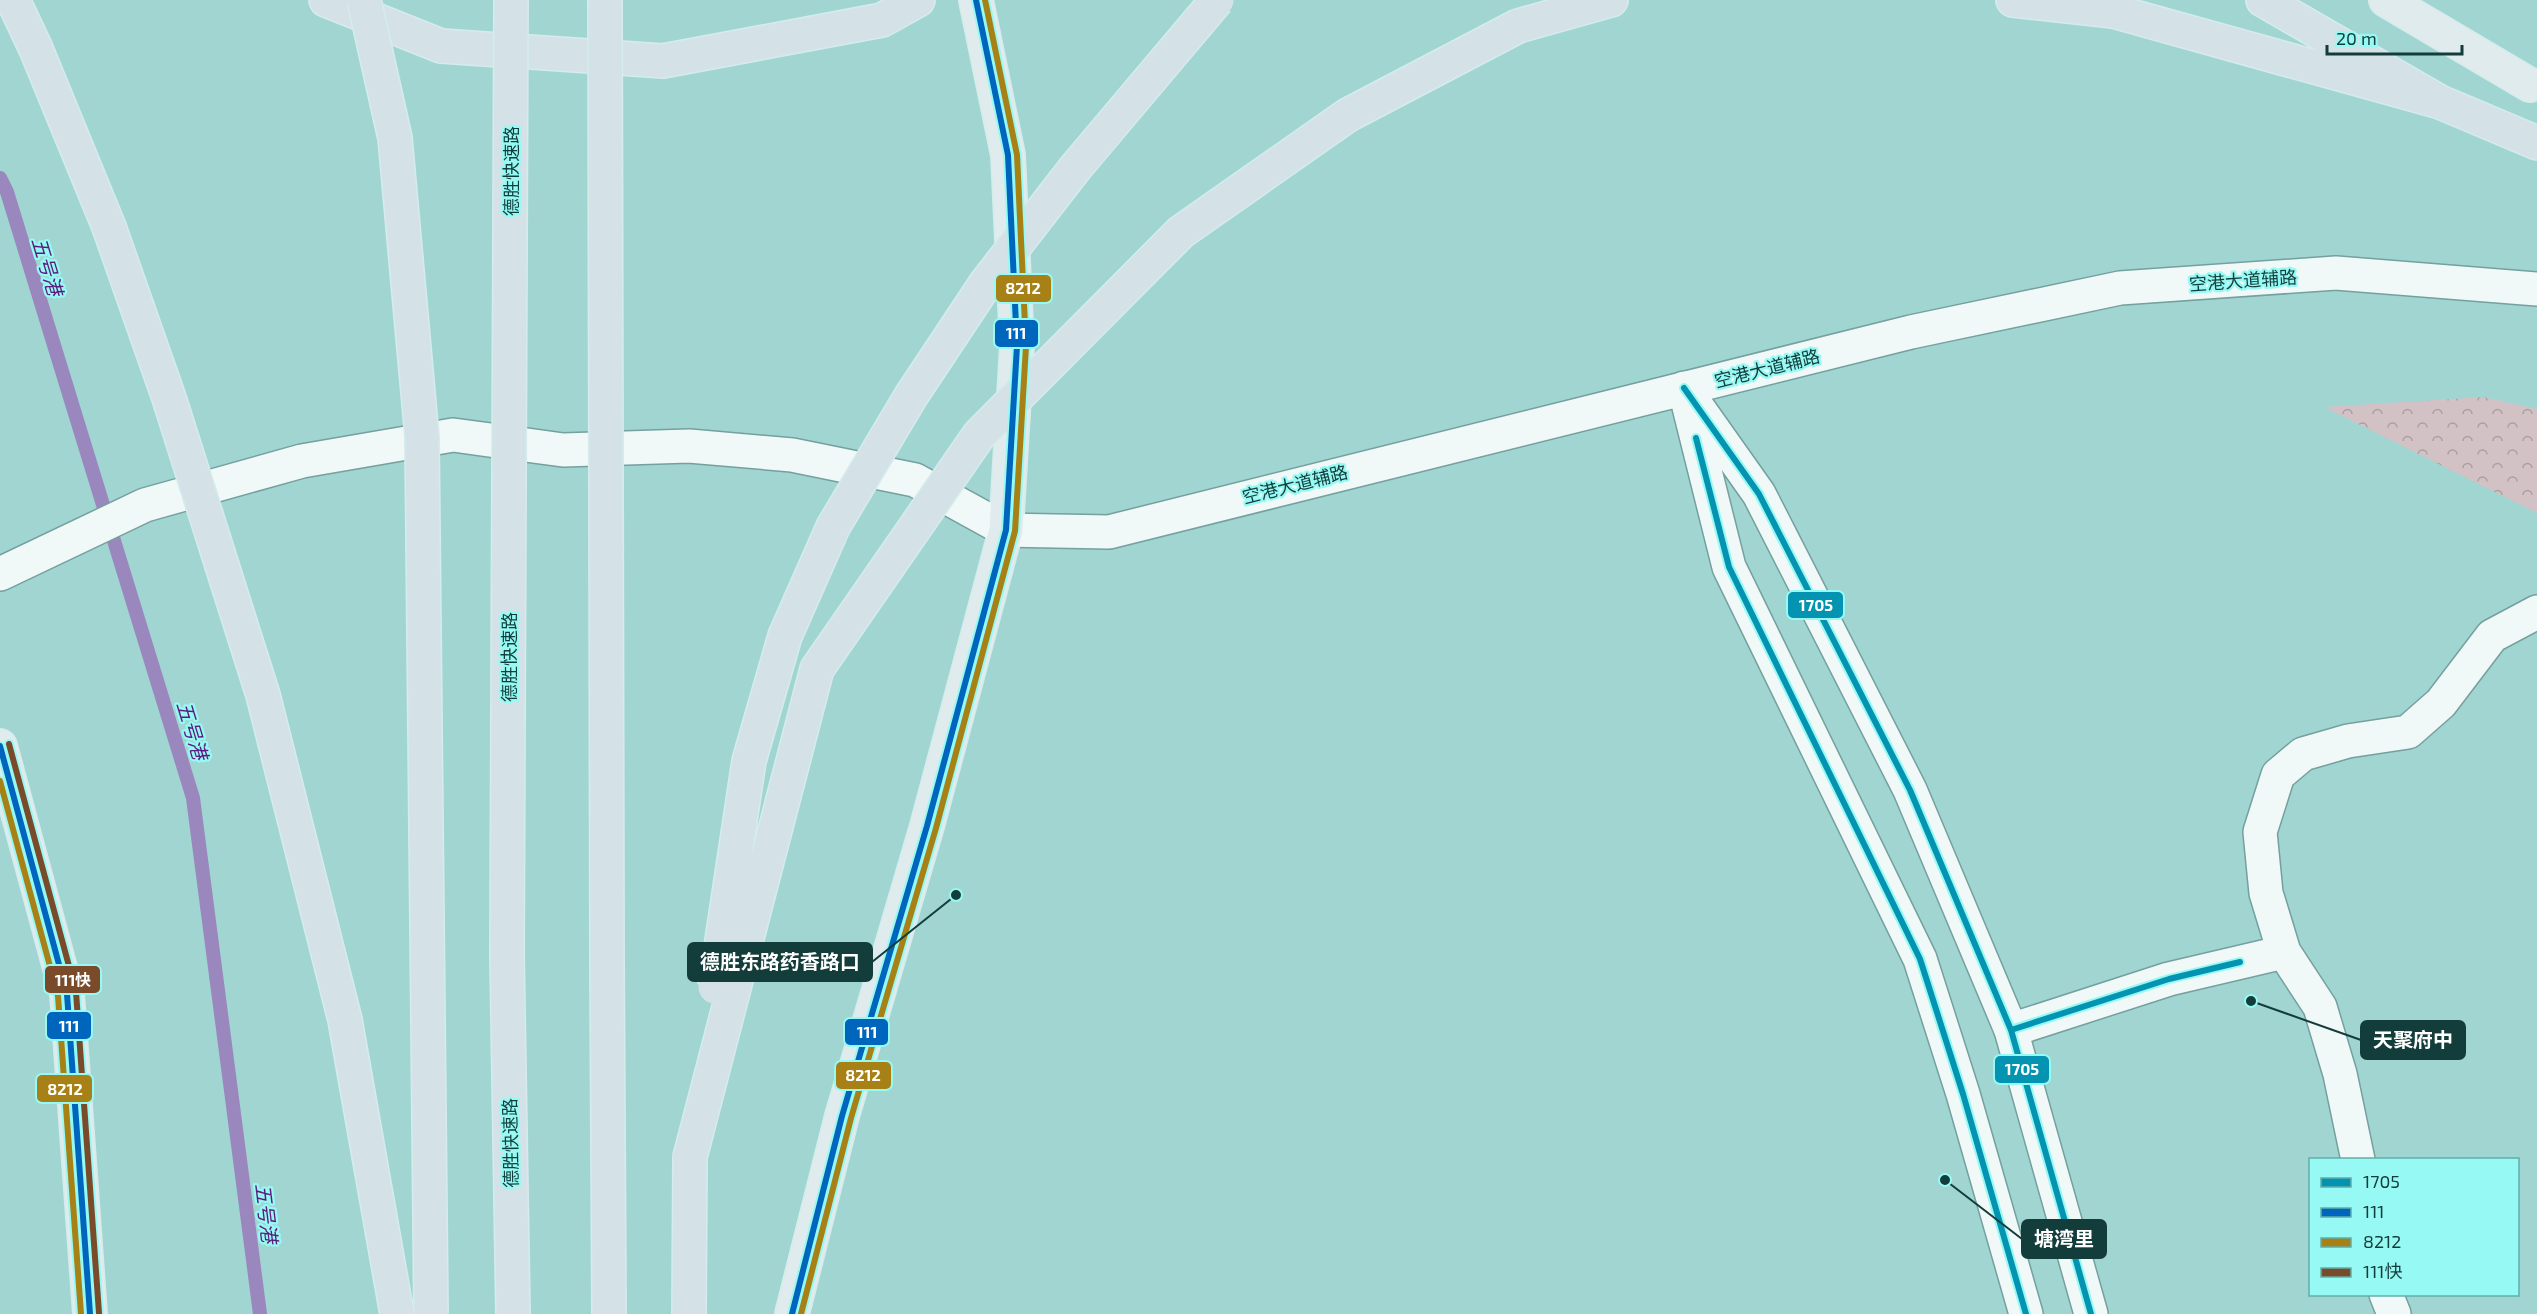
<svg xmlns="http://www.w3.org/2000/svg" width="2537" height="1314" font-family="'Exo 2','Noto Sans SC',sans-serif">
  <defs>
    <pattern id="forest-crowns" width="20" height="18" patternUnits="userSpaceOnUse" patternTransform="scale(1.5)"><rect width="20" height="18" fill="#d2c2c5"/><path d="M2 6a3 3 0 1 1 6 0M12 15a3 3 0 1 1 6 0" fill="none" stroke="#a99fa1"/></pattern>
  </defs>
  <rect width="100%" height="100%" fill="#a0d5d2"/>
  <path fill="url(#forest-crowns)" d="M 2483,397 L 2537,409 L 2537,513 L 2324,407 Z"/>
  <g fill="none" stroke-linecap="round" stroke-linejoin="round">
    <path stroke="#9a87be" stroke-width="14" d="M 0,178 L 7,192 L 193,798 L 260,1314"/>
    <defs>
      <path id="street" d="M 0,574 L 145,505 L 302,461 L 453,435 L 563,450 L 689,446 L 792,455 L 915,480 L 1006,530
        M 2011,1030 L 2169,979 L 2284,952
        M 2358,1160 L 2340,1074 L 2320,1007 L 2284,952 L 2266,893 L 2260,832 L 2278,775 L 2303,754 L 2348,741 L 2408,732 L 2441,703 L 2492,636 L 2537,612
        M 2386,1294 L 2394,1314"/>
      <path id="secondary" d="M 1684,388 L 1759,494 L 1910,790 L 2011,1030 L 2091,1314
        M 1689,407 L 1729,567 L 1920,959 L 1963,1094 L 2026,1314
        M 1006,530 L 1109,532 L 1911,332 L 2120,288 L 2336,273 L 2537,289"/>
      <path id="primary" d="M 2386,0 L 2530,85
        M 0,746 L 67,994 L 90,1314
        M 792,1314 L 842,1116 L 927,826 L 1006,530 L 1017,346 L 1008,155 L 976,0"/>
      <path id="highway" d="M 326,0 L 441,46 L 663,61 L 882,20 L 918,0
        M 2013,0 L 2113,11 L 2440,102
        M 2263,0 L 2440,102 L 2537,143
        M 1518,26 L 1611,0
        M 507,955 L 513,1314
        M 607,959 L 609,1314
        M 689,1314 L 690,1157"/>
    </defs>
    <use href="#street" stroke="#74a09e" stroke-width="36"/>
    <use href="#secondary" stroke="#74a09e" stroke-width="36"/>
    <use href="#primary" stroke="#d4eceb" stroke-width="36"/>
    <use href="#highway" stroke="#d4eceb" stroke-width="36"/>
    <use href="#street" stroke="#f1f9f8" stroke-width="33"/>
    <use href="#secondary" stroke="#f1f9f8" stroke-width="33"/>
    <use href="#primary" stroke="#e0ebee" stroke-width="33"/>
    <use href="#highway" stroke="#d4e2e7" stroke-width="33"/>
    <defs>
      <path id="highway-bridge" d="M 13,0 L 36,49 L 109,227 L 169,398 L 263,695 L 345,1020 L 397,1314
        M 364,0 L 395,138 L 422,437 L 431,1314
        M 605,0 L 607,959
        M 507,955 L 511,0
        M 715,987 L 749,761 L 785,636 L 833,527 L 911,396 L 986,283 L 1076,167 L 1217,0
        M 690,1157 L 817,669 L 979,435 L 1181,232 L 1348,115 L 1518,26"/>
    </defs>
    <use href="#highway-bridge" stroke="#d4eceb" stroke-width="36" stroke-linecap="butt"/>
    <use href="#highway-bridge" stroke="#d4e2e7" stroke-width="33"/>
    <defs>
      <path id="bus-1" d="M 1684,388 L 1759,494 L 1910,790 L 2011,1030 L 2091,1314
        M 1696,438 L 1729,567 L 1920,959 L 1963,1094 L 2026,1314
        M 2011,1030 L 2169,979 L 2240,962"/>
      <path id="bus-2" d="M 0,746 L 67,994 L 90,1314
        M 792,1314 L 842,1116 L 927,826 L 1006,530 L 1017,346 L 1008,155 L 976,0"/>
      <path id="bus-3" d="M 0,781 L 58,996 L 81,1314
        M 801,1314 L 851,1118 L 936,828 L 1015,531 L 1026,346 L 1017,155 L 985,0"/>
      <path id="bus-4" d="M 9,744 L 76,992 L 99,1313"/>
    </defs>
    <use href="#bus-1" stroke="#97f9f3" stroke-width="10"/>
    <use href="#bus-2" stroke="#97f9f3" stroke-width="10"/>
    <use href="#bus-3" stroke="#97f9f3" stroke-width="10"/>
    <use href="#bus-4" stroke="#97f9f3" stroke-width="10"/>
    <use href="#bus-1" stroke="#0493b1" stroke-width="6"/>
    <use href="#bus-2" stroke="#0065bd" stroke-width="6"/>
    <use href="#bus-3" stroke="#a78115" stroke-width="6"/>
    <use href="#bus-4" stroke="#7a4b2a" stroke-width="6"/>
  </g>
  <g text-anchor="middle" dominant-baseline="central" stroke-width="4.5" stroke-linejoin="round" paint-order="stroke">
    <g font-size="18" fill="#123d3b" stroke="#97f9f3">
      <text transform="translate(511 171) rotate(-90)">德胜快速路</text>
      <text transform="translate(2243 280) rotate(-4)">空港大道辅路</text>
      <text transform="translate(1767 368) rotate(-14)">空港大道辅路</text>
      <text transform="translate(1295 484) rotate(-14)">空港大道辅路</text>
      <text transform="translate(509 657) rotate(-90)">德胜快速路</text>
      <text transform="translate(510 1143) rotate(-91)">德胜快速路</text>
    </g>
    <g font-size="20" font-style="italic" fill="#5d1b7e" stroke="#97f9f3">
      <text transform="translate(48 266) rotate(73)">五号港</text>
      <text transform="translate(193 730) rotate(73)">五号港</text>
      <text transform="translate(267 1213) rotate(83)">五号港</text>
    </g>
  </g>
  <path fill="none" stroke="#123d3b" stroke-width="2" d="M956 895L872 962M2251 1001L2361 1040M1945 1180L2022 1239"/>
  <g fill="#123d3b" stroke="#97f9f3" stroke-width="2">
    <circle cx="956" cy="895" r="6"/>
    <circle cx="2251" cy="1001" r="6"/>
    <circle cx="1945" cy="1180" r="6"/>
  </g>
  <g fill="#123d3b" stroke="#123d3b" stroke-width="2">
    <rect x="688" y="943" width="184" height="38" rx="6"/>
    <rect x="2361" y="1021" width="104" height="38" rx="6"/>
    <rect x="2022" y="1220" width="84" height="38" rx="6"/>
  </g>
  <g font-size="20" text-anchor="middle" font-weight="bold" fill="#fff">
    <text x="780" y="969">德胜东路药香路口</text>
    <text x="2413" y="1047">天聚府中</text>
    <text x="2064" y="1246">塘湾里</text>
  </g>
  <g stroke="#97f9f3" stroke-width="2">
    <rect x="995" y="274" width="57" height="29" rx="6" fill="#a78115"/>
    <rect x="994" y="319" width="45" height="29" rx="6" fill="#0065bd"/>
    <rect x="1787" y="591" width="57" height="28" rx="6" fill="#0493b1"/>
    <rect x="44" y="965" width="57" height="29" rx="6" fill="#7a4b2a"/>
    <rect x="46" y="1011" width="46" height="29" rx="6" fill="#0065bd"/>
    <rect x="844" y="1018" width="45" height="28" rx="6" fill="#0065bd"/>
    <rect x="1994" y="1055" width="56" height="29" rx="6" fill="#0493b1"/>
    <rect x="835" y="1061" width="57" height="29" rx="6" fill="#a78115"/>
    <rect x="36" y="1074" width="57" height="29" rx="6" fill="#a78115"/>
  </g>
  <g font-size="16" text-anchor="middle" font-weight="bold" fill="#fff">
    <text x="1023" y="294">8212</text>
    <text x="1016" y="339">111</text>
    <text x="1816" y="611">1705</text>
    <text x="73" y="986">111快</text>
    <text x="69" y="1032">111</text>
    <text x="867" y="1038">111</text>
    <text x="2022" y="1075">1705</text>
    <text x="863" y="1081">8212</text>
    <text x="65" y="1095">8212</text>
  </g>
  <rect x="2309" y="1158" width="210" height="138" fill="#97f9f3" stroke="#62aea9" stroke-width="1.5"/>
  <rect x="2321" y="1178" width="30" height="9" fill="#0493b1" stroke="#62aea9" stroke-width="1.5"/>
  <text x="2363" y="1188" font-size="18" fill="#123d3b">1705</text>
  <rect x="2321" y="1208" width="30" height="9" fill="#0065bd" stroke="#62aea9" stroke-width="1.5"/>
  <text x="2363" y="1218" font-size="18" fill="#123d3b">111</text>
  <rect x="2321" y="1238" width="30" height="9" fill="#a78115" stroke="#62aea9" stroke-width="1.5"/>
  <text x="2363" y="1248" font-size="18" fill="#123d3b">8212</text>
  <rect x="2321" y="1268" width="30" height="9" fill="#7a4b2a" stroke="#62aea9" stroke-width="1.5"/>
  <text x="2363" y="1278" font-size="18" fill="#123d3b">111快</text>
  <path d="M2327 45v9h135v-9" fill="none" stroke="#123d3b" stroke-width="3"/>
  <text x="2336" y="45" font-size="18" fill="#123d3b" stroke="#97f9f3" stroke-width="4.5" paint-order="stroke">20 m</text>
</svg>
